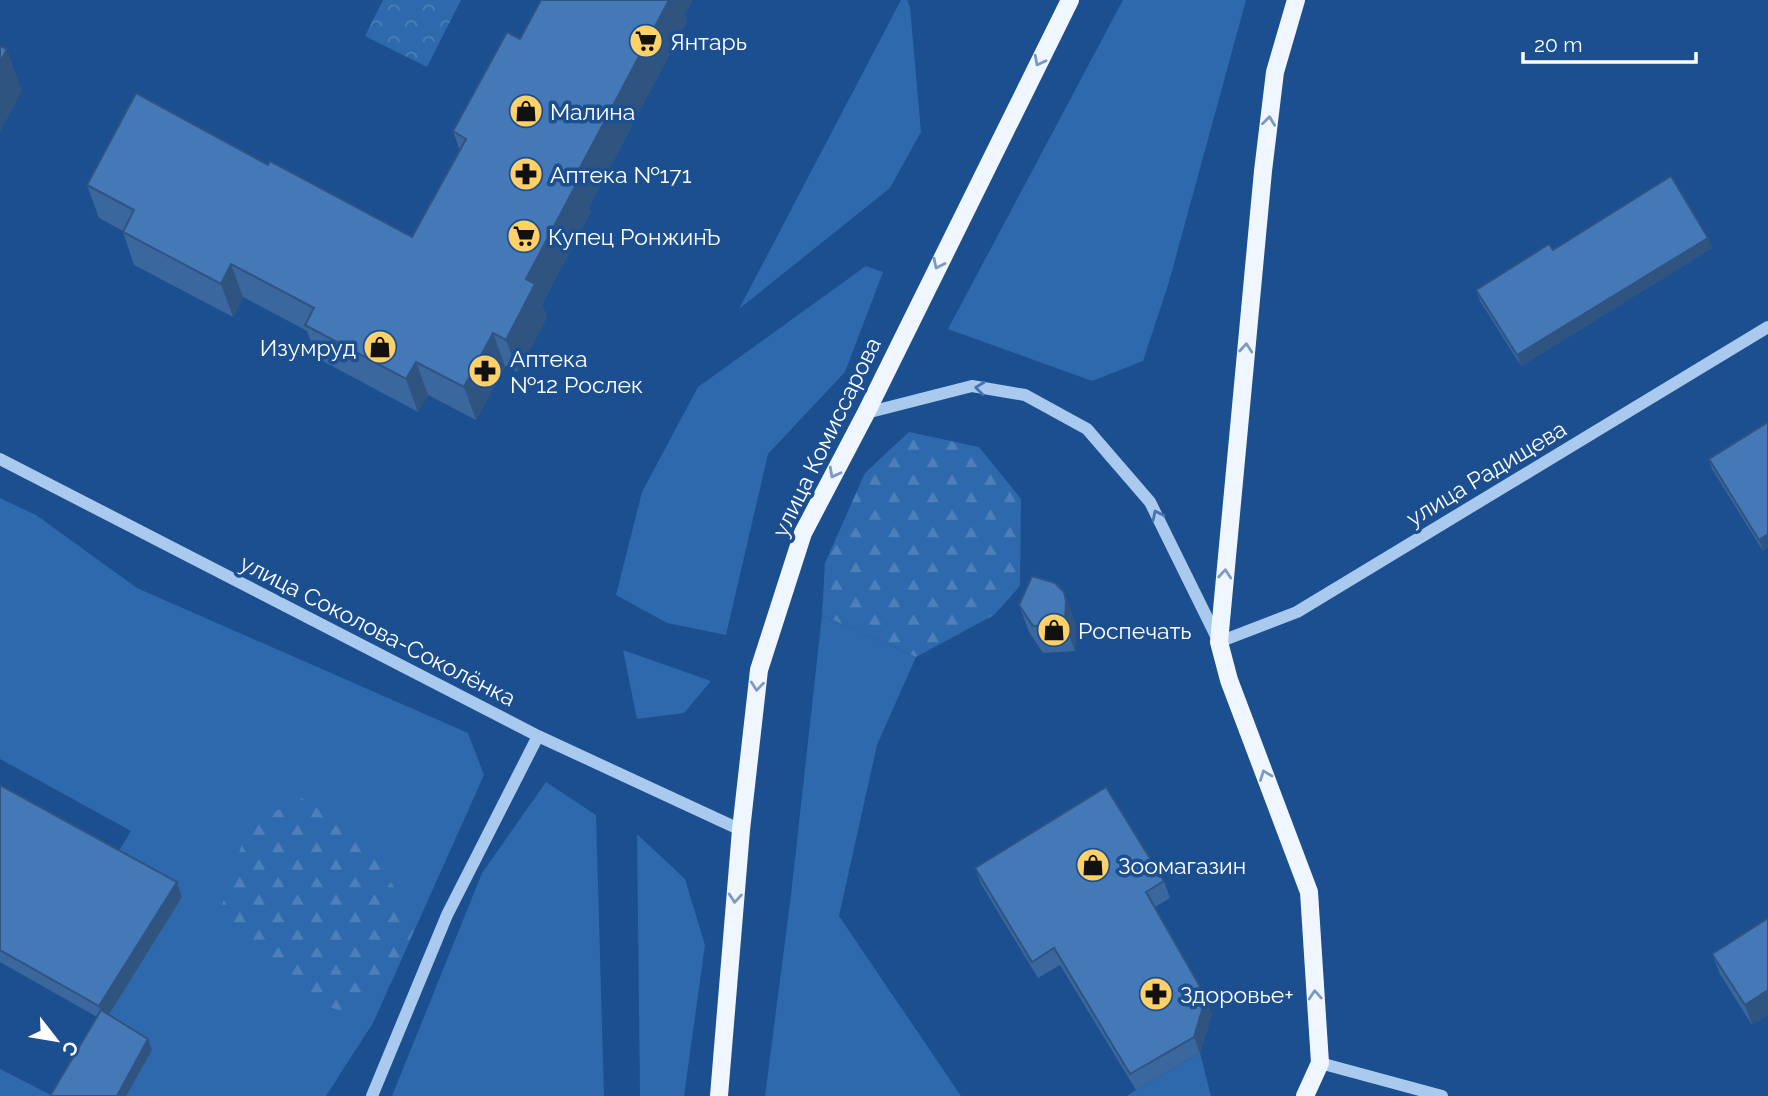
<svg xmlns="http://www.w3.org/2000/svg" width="1768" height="1096" font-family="Raleway,sans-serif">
  <defs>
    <pattern id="forest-firs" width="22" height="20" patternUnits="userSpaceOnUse" patternTransform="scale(1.75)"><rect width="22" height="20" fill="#2e69ad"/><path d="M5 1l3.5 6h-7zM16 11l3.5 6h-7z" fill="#4d80b9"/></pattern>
    <pattern id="park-crowns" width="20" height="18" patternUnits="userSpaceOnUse" patternTransform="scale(1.75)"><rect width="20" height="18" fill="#2e69ad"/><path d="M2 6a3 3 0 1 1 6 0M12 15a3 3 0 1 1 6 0" fill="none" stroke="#4d80b9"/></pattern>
  </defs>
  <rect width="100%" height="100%" fill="#1b4f8f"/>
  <path fill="#2e69ad" d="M 901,0 L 907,0 L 910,7 L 921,132 L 890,188 L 739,309 Z
    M 1123,0 L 1246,0 L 1169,282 L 1143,361 L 1092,381 L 948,329 Z
    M 866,266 L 883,272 L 845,372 L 768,454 L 726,635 L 667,623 L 616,595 L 642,492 L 698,387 Z
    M 0,498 L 36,515 L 137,588 L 468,733 L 484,775 L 373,1023 L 326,1096 L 126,1096 L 105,1021 L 114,859 L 131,831 L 0,759 Z
    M 822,615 L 916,657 L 877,745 L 839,916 L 961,1096 L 765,1096 L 791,895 Z
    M 623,650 L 711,681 L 684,713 L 637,719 Z
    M 546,782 L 596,815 L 604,1096 L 392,1096 L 482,873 Z
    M 637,834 L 685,879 L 705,945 L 684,1096 L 640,1096 Z
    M 1200,1053 L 1211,1096 L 1127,1096 L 1136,1090 Z
    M 0,1069 L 53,1096 L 0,1096 Z"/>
  <path fill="url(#forest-firs)" d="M 909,432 L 979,447 L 1021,499 L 1020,586 L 994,615 L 916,657 L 822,615 L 825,563 L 865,473 Z
    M 303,798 L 371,848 L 416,925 L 392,981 L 354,1015 L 307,1000 L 219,915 L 248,825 Z"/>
  <path fill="url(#park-crowns)" d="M 383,0 L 461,0 L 427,67 L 365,36 Z"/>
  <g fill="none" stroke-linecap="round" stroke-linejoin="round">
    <path stroke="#a9c9ee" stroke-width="12" d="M 866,413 L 972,386 L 1025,395 L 1087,429 L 1150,502 L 1219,642 L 1297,612 L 1768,327
      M 0,459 L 538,736 L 741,830
      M 1320,1063 L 1442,1096
      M 372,1096 L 447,915 L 538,736"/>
    <path stroke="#f0f6ff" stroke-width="18" d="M 1296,0 L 1275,72 L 1263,171 L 1219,642 L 1229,680 L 1309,892 L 1320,1063 L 1305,1096
      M 719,1096 L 741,830 L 759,670 L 803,533 L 866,413 L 1070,0"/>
  </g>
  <path fill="#3a679d" d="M 685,15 L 687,21 L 589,207 L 591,212 L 542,304 L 547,317 L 518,372 L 505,366 L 476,420 L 428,395 L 418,412 L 317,358 L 307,331 L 243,297 L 233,317 L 134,265 L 123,232 L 123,231 L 99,218 L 87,185 L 268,165 L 412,237 L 460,151 L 453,131 L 520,39 Z
    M 1708,238 L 1712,248 L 1521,366 L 1480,301 L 1476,290 Z
    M 1768,422 L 1768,547 L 1763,551 L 1712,469 L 1709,459 Z
    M 1019,605 L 1074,619 L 1076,629 L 1075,651 L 1043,653 L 1029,632 Z
    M 0,785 L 182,897 L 108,1015 L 148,1039 L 152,1050 L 126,1096 L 50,1096 L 97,1017 L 0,962 Z
    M 975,868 L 1164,881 L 1170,898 L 1155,907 L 1212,1014 L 1200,1053 L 1136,1090 L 1060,965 L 1038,978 L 981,884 Z
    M 1768,918 L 1768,1015 L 1752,1025 L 1720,974 L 1712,954 Z"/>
  <path fill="#305480" d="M 669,0 L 693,0 L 685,15 L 687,21 L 589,207 L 591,212 L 542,304 L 547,317 L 518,372 L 506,340 L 526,279 L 575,177 Z
    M 7,49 L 22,91 L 0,132 L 0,62 Z
    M 1708,238 L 1712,248 L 1521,366 L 1517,355 Z
    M 231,264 L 243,297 L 233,317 L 221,284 Z
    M 493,333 L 505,366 L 476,420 L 464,387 Z
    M 416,362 L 428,395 L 418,412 L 406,379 Z
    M 1768,534 L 1768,547 L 1763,551 L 1759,540 Z
    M 1064,592 L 1074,619 L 1076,629 L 1075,651 L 1065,624 Z
    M 177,882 L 182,897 L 105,1021 L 99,1006 Z
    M 1768,990 L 1768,1015 L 1752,1025 L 1745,1005 Z
    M 1206,997 L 1212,1014 L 1200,1053 L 1194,1037 Z
    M 148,1039 L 152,1050 L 126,1096 L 117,1096 Z"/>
  <path fill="#4478b7" stroke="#305480" stroke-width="2" d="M 541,0 L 669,0 L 575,177 L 579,179 L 526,279 L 535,284 L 506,340 L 493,333 L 464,387 L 416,362 L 406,379 L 305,325 L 314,308 L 231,264 L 221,284 L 123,232 L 134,210 L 87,185 L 136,93 L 268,165 L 270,161 L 412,237 L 466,139 L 453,131 L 507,32 L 520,39 Z
    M 0,46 L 7,49 L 0,62 Z
    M 1671,176 L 1708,238 L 1517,355 L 1476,290 L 1549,244 L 1553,250 Z
    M 1768,422 L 1768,534 L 1759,540 L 1709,459 Z
    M 1032,576 L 1055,583 L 1064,592 L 1066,601 L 1065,624 L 1033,626 L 1019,605 Z
    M 0,785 L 177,882 L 99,1006 L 0,950 Z
    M 1106,787 L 1164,881 L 1146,892 L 1206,997 L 1194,1037 L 1130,1074 L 1054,948 L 1032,962 L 975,868 Z
    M 1768,918 L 1768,990 L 1745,1005 L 1712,954 Z
    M 101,1010 L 148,1039 L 117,1096 L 50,1096 Z"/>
  <defs><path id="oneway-chevron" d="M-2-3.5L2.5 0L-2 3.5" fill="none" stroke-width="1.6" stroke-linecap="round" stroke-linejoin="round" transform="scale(1.75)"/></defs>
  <g stroke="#7b9ac1">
    <use href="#oneway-chevron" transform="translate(1039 61) rotate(117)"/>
    <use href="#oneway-chevron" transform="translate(1269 121) rotate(-83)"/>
    <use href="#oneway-chevron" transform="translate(938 264) rotate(116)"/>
    <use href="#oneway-chevron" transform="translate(1246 348) rotate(-85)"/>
    <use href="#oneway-chevron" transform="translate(834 473) rotate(118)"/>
    <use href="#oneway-chevron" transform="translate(1225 574) rotate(-85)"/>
    <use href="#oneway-chevron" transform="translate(757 686) rotate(96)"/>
    <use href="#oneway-chevron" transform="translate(1265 775) rotate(-111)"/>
    <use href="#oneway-chevron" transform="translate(735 898) rotate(95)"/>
    <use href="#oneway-chevron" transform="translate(1315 995) rotate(-94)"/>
  </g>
  <g stroke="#4674ac">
    <use href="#oneway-chevron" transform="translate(980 388) rotate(-174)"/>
    <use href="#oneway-chevron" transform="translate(1157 515) rotate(-116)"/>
  </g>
  <defs>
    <symbol id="supermarket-disc" viewBox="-11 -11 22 22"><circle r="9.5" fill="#ffd166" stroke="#1b4f8f"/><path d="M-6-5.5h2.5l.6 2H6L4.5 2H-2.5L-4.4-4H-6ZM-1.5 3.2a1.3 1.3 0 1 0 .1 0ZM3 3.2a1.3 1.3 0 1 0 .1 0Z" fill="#111"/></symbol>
    <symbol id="shop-disc" viewBox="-11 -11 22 22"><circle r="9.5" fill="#ffd166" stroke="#1b4f8f"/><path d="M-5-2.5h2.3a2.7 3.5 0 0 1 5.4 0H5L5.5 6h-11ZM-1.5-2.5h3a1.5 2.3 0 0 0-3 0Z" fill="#111"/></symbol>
    <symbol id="pharmacy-disc" viewBox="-11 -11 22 22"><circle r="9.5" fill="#ffd166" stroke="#1b4f8f"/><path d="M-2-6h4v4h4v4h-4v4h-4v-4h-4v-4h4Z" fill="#111"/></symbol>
  </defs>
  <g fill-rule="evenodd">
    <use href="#supermarket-disc" x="627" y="22" width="38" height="38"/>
    <use href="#shop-disc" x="507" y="92" width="38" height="38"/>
    <use href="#pharmacy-disc" x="507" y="155" width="38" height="38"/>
    <use href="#supermarket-disc" x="505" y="217" width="38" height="38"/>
    <use href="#shop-disc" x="361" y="328" width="38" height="38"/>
    <use href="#pharmacy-disc" x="466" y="352" width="38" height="38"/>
    <use href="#shop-disc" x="1035" y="611" width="38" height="38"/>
    <use href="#shop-disc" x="1074" y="846" width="38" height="38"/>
    <use href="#pharmacy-disc" x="1137" y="975" width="38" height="38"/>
  </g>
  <g text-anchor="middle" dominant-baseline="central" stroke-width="7" stroke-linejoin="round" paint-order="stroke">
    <g font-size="23" fill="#fff" stroke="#1b4f8f" text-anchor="start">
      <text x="670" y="41">Янтарь</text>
      <text x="550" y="111">Малина</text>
      <text x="550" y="174">Аптека №171</text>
      <text x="548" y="236">Купец РонжинЪ</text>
      <text x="356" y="347" text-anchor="end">Изумруд</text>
      <text x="510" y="358">Аптека<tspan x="510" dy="26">№12 Рослек</tspan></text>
      <text x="1078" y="630">Роспечать</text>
      <text x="1118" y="865">Зоомагазин</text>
      <text x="1180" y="994">Здоровье+</text>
    </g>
    <g font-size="23" fill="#fff" stroke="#1b4f8f">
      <text transform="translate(826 437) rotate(-64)">улица Комиссарова</text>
      <text transform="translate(1486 473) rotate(-31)">улица Радищева</text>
      <text transform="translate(378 630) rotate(27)">улица Соколова-Соколёнка</text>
    </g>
  </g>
  <g transform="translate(56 1040) rotate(121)" stroke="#1b4f8f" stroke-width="5" paint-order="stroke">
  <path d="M0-5L12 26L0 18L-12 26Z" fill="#ffffff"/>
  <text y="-10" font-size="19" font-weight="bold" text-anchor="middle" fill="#ffffff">С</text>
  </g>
  <path d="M1523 52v10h173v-10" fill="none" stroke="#ffffff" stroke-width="3.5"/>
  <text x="1534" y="52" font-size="21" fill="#ffffff" stroke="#1b4f8f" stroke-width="5" paint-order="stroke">20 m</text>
</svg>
